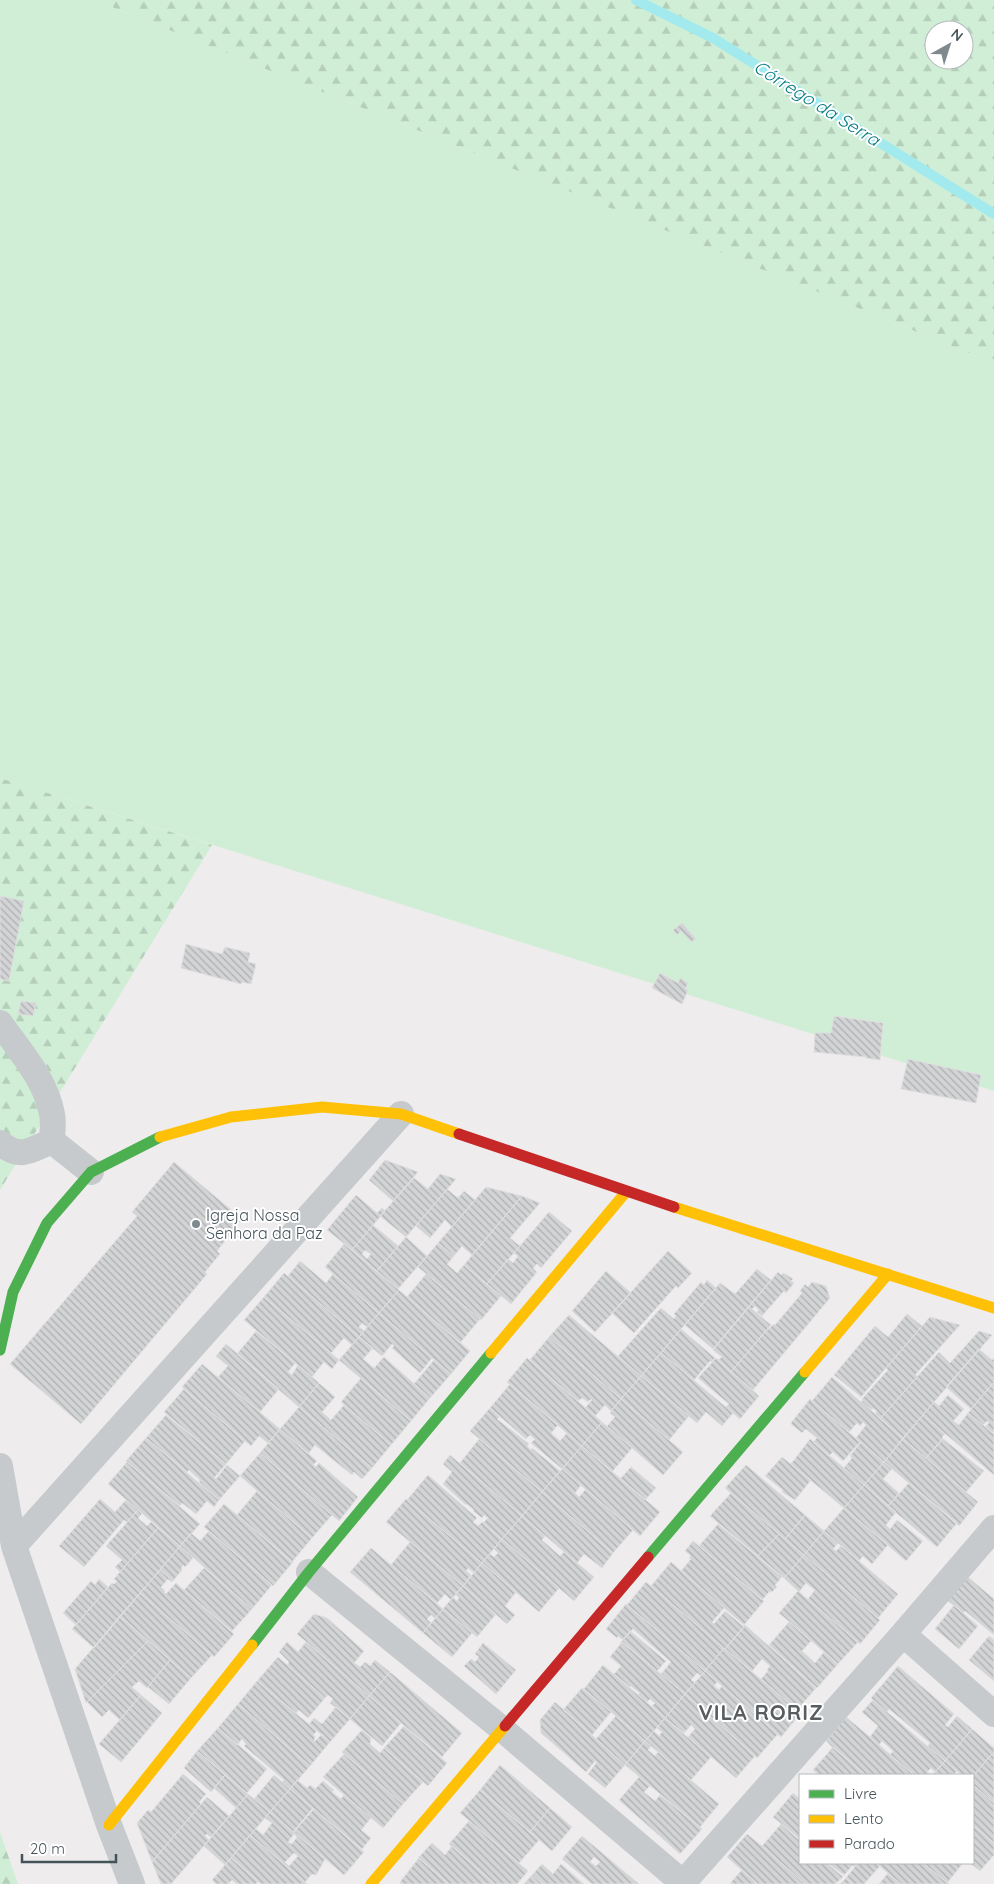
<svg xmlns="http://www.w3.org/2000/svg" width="994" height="1884" font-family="Quicksand,sans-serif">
  <defs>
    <pattern id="forest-firs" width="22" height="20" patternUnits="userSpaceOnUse" patternTransform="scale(1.25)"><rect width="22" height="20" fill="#d0eed6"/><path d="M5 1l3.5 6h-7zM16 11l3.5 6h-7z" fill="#b4ceba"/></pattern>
    <pattern id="building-back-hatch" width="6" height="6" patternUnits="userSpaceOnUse" patternTransform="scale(1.25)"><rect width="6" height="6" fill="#d3d4d6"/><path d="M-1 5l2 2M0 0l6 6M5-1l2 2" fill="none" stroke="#adafb1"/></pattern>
  </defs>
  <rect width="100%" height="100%" fill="#eeeced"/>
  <path fill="#d0eed6" d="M 0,0 L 95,0 L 994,363 L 994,1091 L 0,778 Z"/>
  <path fill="url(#forest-firs)" fill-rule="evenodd" d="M 95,0 L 994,0 L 994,363 ZM 934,30 L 964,30 L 964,60 L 934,60 Z
    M 0,778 L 212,845 L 0,1190 Z
    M 0,1832 L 18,1884 L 0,1884 Z"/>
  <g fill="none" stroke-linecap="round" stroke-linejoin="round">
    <path stroke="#a2eaee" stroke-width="10" d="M 636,0 L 713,38 L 994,214"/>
  </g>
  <path fill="url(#building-back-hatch)" stroke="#dfdee0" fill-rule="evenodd" d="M 0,896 L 24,901 L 9,981 L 0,979 Z
    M 682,923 L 696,939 L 691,942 L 681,931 L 677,935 L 673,930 Z
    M 186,944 L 222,954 L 225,947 L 250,953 L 248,962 L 256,964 L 251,984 L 242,982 L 241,984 L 181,968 Z
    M 660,973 L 678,983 L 680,978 L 688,983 L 685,989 L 688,990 L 682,1004 L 652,988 Z
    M 21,1001 L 36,1003 L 33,1016 L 18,1014 Z
    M 834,1016 L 883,1023 L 880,1060 L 866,1058 L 866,1057 L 814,1052 L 815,1033 L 831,1033 Z
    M 908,1059 L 981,1075 L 976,1103 L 901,1089 Z
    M 385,1160 L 418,1172 L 393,1201 L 369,1180 Z
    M 174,1162 L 242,1219 L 217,1251 L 220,1254 L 205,1272 L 207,1274 L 81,1424 L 10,1364 L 137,1216 L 132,1212 Z
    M 440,1174 L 456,1179 L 406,1237 L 380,1216 L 414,1178 L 428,1189 Z
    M 486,1187 L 522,1196 L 472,1255 L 462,1246 L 454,1256 L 438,1243 Z
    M 447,1189 L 458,1198 L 464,1191 L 475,1200 L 452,1227 L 445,1220 L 430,1238 L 416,1226 Z
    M 356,1195 L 377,1213 L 382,1208 L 385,1211 L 352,1250 L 327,1230 Z
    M 522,1196 L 540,1203 L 510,1238 L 520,1246 L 487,1284 L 464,1265 Z
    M 549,1212 L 572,1231 L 541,1268 L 537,1264 L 533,1268 L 537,1272 L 511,1304 L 487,1284 L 508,1259 L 513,1263 L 518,1256 L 514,1253 Z
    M 373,1225 L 398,1246 L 377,1271 L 352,1250 ZM 365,1250 L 371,1254 L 367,1259 L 362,1254 Z
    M 406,1237 L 427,1256 L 398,1289 L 377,1271 Z
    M 438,1243 L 454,1256 L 447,1264 L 457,1273 L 464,1265 L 501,1296 L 481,1320 L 418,1267 Z
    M 344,1244 L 399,1290 L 379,1313 L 325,1267 Z
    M 668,1251 L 692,1273 L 678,1288 L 676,1286 L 634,1333 L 612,1313 Z
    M 300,1261 L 326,1283 L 333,1274 L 379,1313 L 367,1327 L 362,1323 L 359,1327 L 364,1331 L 359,1337 L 288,1276 Z
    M 757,1269 L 771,1280 L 713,1349 L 685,1325 L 720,1283 L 735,1294 Z
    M 606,1271 L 631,1293 L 595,1332 L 572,1311 Z
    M 778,1272 L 781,1275 L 783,1273 L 787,1275 L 793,1279 L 791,1281 L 794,1283 L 786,1293 L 784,1291 L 762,1316 L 757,1312 L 759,1310 L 755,1306 L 752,1309 L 771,1325 L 731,1372 L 718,1360 L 722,1357 L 713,1350 Z
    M 284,1273 L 359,1337 L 352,1345 L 344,1338 L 331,1353 L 264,1297 Z
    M 426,1274 L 480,1319 L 460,1343 L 407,1297 Z
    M 707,1280 L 716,1288 L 641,1376 L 618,1356 L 661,1308 L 674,1319 L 676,1316 L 674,1314 L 701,1282 L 704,1285 Z
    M 812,1282 L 826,1286 L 830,1298 L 753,1390 L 731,1372 L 763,1334 L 774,1324 L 775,1325 L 802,1293 L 800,1291 L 805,1284 L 808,1287 Z
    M 399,1290 L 470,1351 L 451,1374 L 379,1313 Z
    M 264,1297 L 339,1360 L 332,1369 L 324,1362 L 312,1377 L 244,1320 Z
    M 379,1313 L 432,1358 L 420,1373 L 392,1348 L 394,1346 L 392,1344 L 382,1356 L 359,1337 Z
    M 907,1314 L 922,1326 L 861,1397 L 834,1375 L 875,1326 L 888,1337 Z
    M 569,1315 L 641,1376 L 621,1399 L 549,1337 Z
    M 930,1317 L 960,1325 L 915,1375 L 918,1376 L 880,1419 L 875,1414 L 877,1411 L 872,1408 L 871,1410 L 861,1402 L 863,1400 L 862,1399 L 888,1370 L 886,1368 Z
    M 681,1329 L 715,1358 L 711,1362 L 710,1361 L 694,1380 L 661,1353 Z
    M 256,1331 L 295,1363 L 288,1372 L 292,1375 L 298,1365 L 319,1383 L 299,1407 L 237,1354 Z
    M 979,1331 L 992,1335 L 903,1438 L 880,1419 L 939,1352 L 950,1363 Z
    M 359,1337 L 373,1348 L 363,1359 L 374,1368 L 384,1357 L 430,1398 L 411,1421 L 339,1360 Z
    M 549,1337 L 621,1399 L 611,1411 L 605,1405 L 595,1416 L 585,1408 L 592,1400 L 591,1399 L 588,1402 L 582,1398 L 578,1401 L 530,1360 Z
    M 226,1344 L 279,1389 L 260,1412 L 218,1377 L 228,1366 L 216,1356 Z
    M 979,1349 L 992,1360 L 994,1358 L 994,1382 L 971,1409 L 946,1387 Z
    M 661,1353 L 733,1413 L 722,1426 L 706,1412 L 697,1423 L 641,1376 Z
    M 527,1358 L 602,1422 L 582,1446 L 507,1382 Z
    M 716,1358 L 759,1396 L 740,1419 L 726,1407 L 729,1404 L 698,1378 Z
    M 434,1360 L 451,1374 L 430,1398 L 414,1384 Z
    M 202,1364 L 280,1429 L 268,1443 L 259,1436 L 251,1446 L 182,1387 Z
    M 641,1376 L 689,1416 L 669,1440 L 621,1399 Z
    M 832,1377 L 903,1438 L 884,1462 L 856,1438 L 866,1425 L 863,1422 L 860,1426 L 857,1423 L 849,1432 L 812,1401 Z
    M 361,1378 L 411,1421 L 391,1445 L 341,1402 Z
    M 994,1382 L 994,1431 L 992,1433 L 985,1427 L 989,1423 L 987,1421 L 983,1425 L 968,1413 Z
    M 319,1383 L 335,1397 L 322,1412 L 331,1420 L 344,1405 L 391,1445 L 372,1468 L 299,1407 Z
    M 510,1384 L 558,1425 L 551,1433 L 560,1441 L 567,1433 L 582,1446 L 562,1469 L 531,1443 L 535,1439 L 530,1435 L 526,1439 L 490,1408 Z
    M 184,1389 L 245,1441 L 226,1464 L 164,1412 Z
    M 948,1395 L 964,1409 L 953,1421 L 959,1425 L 968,1413 L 994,1434 L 994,1475 L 923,1415 L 934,1402 L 939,1406 Z
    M 621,1399 L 683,1452 L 663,1475 L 607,1426 L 615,1417 L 610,1413 Z
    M 810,1399 L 860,1442 L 843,1461 L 833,1452 L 829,1456 L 813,1442 L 817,1438 L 806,1429 L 802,1433 L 791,1424 L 791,1423 Z
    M 299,1407 L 372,1468 L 362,1479 L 354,1472 L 352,1475 L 315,1445 L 308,1454 L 280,1429 Z
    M 490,1408 L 499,1417 L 497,1419 L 529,1444 L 527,1446 L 531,1450 L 532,1448 L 560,1471 L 542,1492 L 470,1431 Z
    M 166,1415 L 226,1464 L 214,1478 L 216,1479 L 227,1465 L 240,1476 L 219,1500 L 199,1482 L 200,1480 L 189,1470 L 187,1472 L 146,1438 Z
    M 923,1415 L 945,1434 L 942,1437 L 943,1438 L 926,1458 L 903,1439 Z
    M 602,1422 L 632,1448 L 612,1472 L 582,1446 Z
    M 280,1429 L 317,1461 L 313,1465 L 316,1467 L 319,1463 L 358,1497 L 339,1521 L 260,1453 Z
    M 146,1438 L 219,1500 L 214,1507 L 207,1501 L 196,1514 L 182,1503 L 180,1506 L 126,1461 Z
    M 479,1439 L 542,1492 L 522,1516 L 460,1463 Z
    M 810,1439 L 864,1485 L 844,1508 L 791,1464 Z
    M 903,1439 L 978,1502 L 959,1526 L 884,1462 Z
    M 943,1439 L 984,1471 L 966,1492 L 926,1458 Z
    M 861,1442 L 884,1462 L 864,1485 L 844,1468 L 852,1458 L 850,1456 Z
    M 582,1446 L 660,1512 L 640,1536 L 562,1469 Z
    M 260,1453 L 332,1515 L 312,1538 L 240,1476 Z
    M 450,1455 L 522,1516 L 502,1539 L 483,1523 L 488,1518 L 484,1515 L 482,1518 L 473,1511 L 474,1510 L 467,1504 L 466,1505 L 443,1484 L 452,1472 L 443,1464 Z
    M 782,1457 L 811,1480 L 795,1500 L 782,1492 L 783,1490 L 765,1476 Z
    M 127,1462 L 200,1524 L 180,1546 L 108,1484 Z
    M 884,1462 L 892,1469 L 883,1479 L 899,1493 L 888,1506 L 864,1485 Z
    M 746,1465 L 805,1515 L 785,1539 L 725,1488 Z
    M 631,1467 L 656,1488 L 645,1500 L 620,1479 Z
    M 562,1469 L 581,1485 L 575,1493 L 579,1497 L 586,1489 L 633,1530 L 613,1553 L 542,1492 Z
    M 428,1475 L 477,1518 L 473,1522 L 478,1526 L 482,1522 L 502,1539 L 482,1563 L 407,1500 Z
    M 909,1483 L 957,1523 L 937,1547 L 888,1506 Z
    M 864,1485 L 896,1512 L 886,1525 L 890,1529 L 897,1520 L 923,1541 L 906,1561 L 844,1508 Z
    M 257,1491 L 312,1538 L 292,1562 L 237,1515 Z
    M 542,1492 L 613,1553 L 602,1568 L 584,1554 L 577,1563 L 522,1516 Z
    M 731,1493 L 779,1534 L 758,1556 L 710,1516 Z
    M 100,1499 L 115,1512 L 126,1500 L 138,1510 L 127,1522 L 124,1520 L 84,1567 L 59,1546 Z
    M 406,1499 L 482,1563 L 474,1573 L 468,1568 L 466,1571 L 471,1575 L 463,1586 L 386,1522 Z
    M 224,1504 L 293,1562 L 273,1586 L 204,1527 Z
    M 844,1508 L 888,1545 L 872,1564 L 863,1556 L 859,1561 L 824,1531 Z
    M 138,1510 L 142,1514 L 138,1518 L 147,1526 L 151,1522 L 158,1528 L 120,1572 L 115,1567 L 122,1560 L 106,1546 Z
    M 805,1515 L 824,1531 L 804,1555 L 785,1539 Z
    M 522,1516 L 545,1536 L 542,1540 L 560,1556 L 564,1552 L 594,1577 L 574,1601 L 502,1539 Z
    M 718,1524 L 782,1577 L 775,1585 L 777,1587 L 772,1592 L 770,1591 L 762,1600 L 699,1546 Z
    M 158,1528 L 180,1546 L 94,1648 L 72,1629 L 112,1583 L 114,1584 L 117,1581 L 114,1579 Z
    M 209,1531 L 272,1585 L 252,1609 L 180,1546 L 191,1533 L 200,1541 Z
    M 824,1531 L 838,1543 L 833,1549 L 836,1551 L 841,1546 L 898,1594 L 878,1618 L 804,1555 Z
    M 779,1534 L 804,1555 L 784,1578 L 758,1556 Z
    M 502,1539 L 559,1588 L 539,1612 L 482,1563 L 490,1554 L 494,1557 L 498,1553 L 494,1549 Z
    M 693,1541 L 764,1601 L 744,1625 L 681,1571 L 691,1559 L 689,1558 L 691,1556 L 685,1551 Z
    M 410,1542 L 463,1586 L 451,1600 L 445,1594 L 437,1603 L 391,1565 Z
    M 180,1546 L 193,1558 L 185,1567 L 183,1565 L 181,1568 L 182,1570 L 173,1581 L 160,1570 Z
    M 371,1548 L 443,1609 L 435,1619 L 431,1615 L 427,1619 L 431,1623 L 423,1633 L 350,1572 Z
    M 804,1555 L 880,1620 L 860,1644 L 808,1599 L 815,1590 L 806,1583 L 799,1592 L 784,1578 Z
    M 671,1562 L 724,1608 L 712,1622 L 714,1624 L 725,1611 L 744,1627 L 725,1649 L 651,1586 Z
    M 482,1563 L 516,1592 L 505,1606 L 515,1615 L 507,1624 L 463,1586 Z
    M 204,1568 L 252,1609 L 232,1631 L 184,1590 Z
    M 160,1570 L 173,1581 L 172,1582 L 168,1579 L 161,1587 L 165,1591 L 164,1592 L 166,1594 L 176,1583 L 234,1634 L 214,1657 L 140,1593 Z
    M 968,1577 L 994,1599 L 994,1635 L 965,1611 L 963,1613 L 947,1600 Z
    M 99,1579 L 108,1587 L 76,1625 L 63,1613 L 91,1581 L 95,1585 Z
    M 646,1582 L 724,1648 L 705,1671 L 627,1605 Z
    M 463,1586 L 496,1614 L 477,1637 L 443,1609 L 453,1597 L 457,1601 L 459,1598 L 455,1594 Z
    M 798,1591 L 858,1642 L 838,1664 L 779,1613 Z
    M 140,1593 L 212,1655 L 191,1678 L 120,1616 Z
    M 626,1604 L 705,1671 L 701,1676 L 697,1673 L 691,1680 L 695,1683 L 685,1694 L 661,1674 L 671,1662 L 633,1629 L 623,1640 L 618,1636 L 617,1638 L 606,1629 Z
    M 954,1605 L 978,1626 L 959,1649 L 935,1629 Z
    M 443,1609 L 472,1633 L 452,1657 L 423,1633 Z
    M 314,1614 L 327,1618 L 364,1651 L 354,1663 L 360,1667 L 365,1662 L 370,1666 L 375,1660 L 390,1672 L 369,1696 L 297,1634 Z
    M 120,1616 L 148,1641 L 86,1703 L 75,1669 Z
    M 789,1622 L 811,1641 L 802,1651 L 815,1663 L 824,1652 L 838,1664 L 817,1688 L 769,1645 Z
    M 745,1625 L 816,1688 L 797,1710 L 761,1679 L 768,1671 L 767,1670 L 770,1666 L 762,1659 L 752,1671 L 725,1649 Z
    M 630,1631 L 666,1661 L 657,1671 L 621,1642 Z
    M 989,1636 L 994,1640 L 994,1681 L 969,1660 Z
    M 148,1641 L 170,1660 L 147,1688 L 139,1681 L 132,1687 L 141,1695 L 120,1720 L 109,1710 L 102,1717 L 87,1702 Z
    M 287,1642 L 298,1652 L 306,1642 L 369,1696 L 350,1719 L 330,1703 L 333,1699 L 328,1695 L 325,1698 L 287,1665 L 289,1662 L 279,1652 Z
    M 622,1642 L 685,1694 L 665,1718 L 652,1706 L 655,1703 L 650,1699 L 647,1702 L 638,1695 L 640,1693 L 631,1686 L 630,1687 L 614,1674 L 621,1666 L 610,1657 Z
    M 483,1643 L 516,1670 L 496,1694 L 464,1666 L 471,1659 L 475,1662 L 479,1657 L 475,1654 Z
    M 724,1648 L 801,1713 L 781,1737 L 705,1671 Z
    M 278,1657 L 325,1698 L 308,1718 L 299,1710 L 296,1713 L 257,1681 Z
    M 170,1660 L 191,1678 L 169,1704 L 148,1687 Z
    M 603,1665 L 665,1718 L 645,1741 L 584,1689 Z
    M 898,1666 L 954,1714 L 945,1725 L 948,1727 L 957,1716 L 972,1729 L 945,1761 L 928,1746 L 930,1743 L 889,1709 L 887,1712 L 871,1698 Z
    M 705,1671 L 717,1682 L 714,1686 L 719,1690 L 722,1686 L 778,1734 L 757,1758 L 685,1694 Z
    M 390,1672 L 462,1733 L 442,1757 L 369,1696 Z
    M 257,1681 L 317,1731 L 313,1735 L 315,1736 L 314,1742 L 322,1734 L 330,1742 L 310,1766 L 238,1704 Z
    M 582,1688 L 611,1712 L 592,1735 L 563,1710 Z
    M 685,1694 L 755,1756 L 736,1778 L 688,1737 L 695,1729 L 691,1725 L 684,1733 L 665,1718 Z
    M 141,1695 L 162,1713 L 121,1762 L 99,1744 Z
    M 369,1696 L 401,1723 L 382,1746 L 350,1719 Z
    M 873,1700 L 945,1761 L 935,1772 L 931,1768 L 927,1772 L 931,1775 L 914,1775 L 890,1755 L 893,1751 L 882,1741 L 879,1745 L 870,1737 L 878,1726 L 862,1712 Z
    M 555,1702 L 625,1765 L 605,1788 L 588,1774 L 597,1762 L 595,1761 L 586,1772 L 541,1733 L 540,1720 Z
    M 238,1704 L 310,1766 L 290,1789 L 282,1782 L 284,1780 L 244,1746 L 246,1744 L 242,1739 L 237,1745 L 218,1728 Z
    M 336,1707 L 350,1719 L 330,1742 L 309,1724 L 314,1718 L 322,1724 Z
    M 616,1716 L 645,1741 L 625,1765 L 596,1739 Z
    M 846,1717 L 870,1737 L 914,1775 L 866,1775 L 832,1747 L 826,1741 Z
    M 665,1718 L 711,1757 L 691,1780 L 645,1741 L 654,1731 L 659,1736 L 662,1732 L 657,1728 Z
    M 404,1726 L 447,1763 L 428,1786 L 384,1748 Z
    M 218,1728 L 267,1769 L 247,1793 L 197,1751 Z
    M 972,1729 L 994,1748 L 994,1756 L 992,1754 L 973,1776 L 962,1775 L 945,1761 Z
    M 362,1730 L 371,1738 L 370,1744 L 380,1753 L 384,1748 L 423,1782 L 403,1804 L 342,1752 Z
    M 645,1741 L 651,1746 L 648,1750 L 655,1756 L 658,1752 L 719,1804 L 700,1827 L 625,1765 Z
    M 833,1747 L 866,1775 L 819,1775 L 813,1770 Z
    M 197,1751 L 225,1775 L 211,1792 L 184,1768 Z
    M 344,1754 L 403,1804 L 383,1828 L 323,1777 Z
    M 992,1754 L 994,1756 L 994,1803 L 973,1785 L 973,1776 Z
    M 945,1761 L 957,1771 L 953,1775 L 932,1775 Z
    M 500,1765 L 550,1808 L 530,1832 L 480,1790 Z
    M 183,1774 L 206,1794 L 199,1802 L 201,1804 L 152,1862 L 137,1823 L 148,1810 L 151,1812 Z
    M 225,1775 L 248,1794 L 236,1808 L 214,1788 Z
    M 274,1775 L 290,1789 L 270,1812 L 254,1799 Z
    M 639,1777 L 650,1786 L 644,1792 L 655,1801 L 660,1795 L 702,1829 L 680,1854 L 619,1800 Z
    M 297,1780 L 307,1788 L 310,1785 L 315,1789 L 323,1781 L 334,1790 L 332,1792 L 341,1799 L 344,1795 L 371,1818 L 361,1830 L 371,1838 L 362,1849 L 290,1789 Z
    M 973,1785 L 994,1803 L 994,1843 L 973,1825 Z
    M 290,1789 L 313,1808 L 293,1832 L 270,1812 Z
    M 480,1790 L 539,1840 L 519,1863 L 460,1813 Z
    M 793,1793 L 800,1799 L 800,1839 L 773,1817 Z
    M 248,1794 L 270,1812 L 225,1865 L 204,1846 Z
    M 207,1797 L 229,1816 L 211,1837 L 207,1834 L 205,1836 L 209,1840 L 171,1884 L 161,1884 L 152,1862 Z
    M 550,1808 L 572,1827 L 552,1851 L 530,1832 Z
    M 314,1809 L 364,1852 L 344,1875 L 294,1832 Z
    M 270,1812 L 325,1859 L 316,1875 L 312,1874 L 305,1882 L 250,1835 L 256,1829 L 263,1835 L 272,1823 L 265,1818 ZM 294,1834 L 297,1837 L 292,1844 L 288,1842 ZM 294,1853 L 298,1856 L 289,1866 L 285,1862 Z
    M 469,1821 L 528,1871 L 517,1884 L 495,1884 L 449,1844 Z
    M 781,1824 L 800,1841 L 800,1863 L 827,1863 L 843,1877 L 835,1884 L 805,1884 L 762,1846 Z
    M 973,1825 L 994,1843 L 994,1855 L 980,1871 L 970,1863 L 973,1863 Z
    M 747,1834 L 762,1846 L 805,1884 L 758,1884 L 729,1859 L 727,1857 Z
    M 250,1835 L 305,1882 L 307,1884 L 261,1884 L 231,1858 Z
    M 582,1836 L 639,1884 L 592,1884 L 562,1859 ZM 594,1857 L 600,1862 L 596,1866 L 590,1862 Z
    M 432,1843 L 445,1855 L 452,1846 L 495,1884 L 449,1884 L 418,1858 Z
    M 231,1858 L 258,1881 L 256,1884 L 237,1884 L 232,1880 L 228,1884 L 216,1884 L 212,1880 Z
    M 419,1858 L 421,1860 L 449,1884 L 401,1884 L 400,1882 Z
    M 828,1863 L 858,1863 L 854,1867 L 853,1865 L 844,1875 Z
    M 858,1863 L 876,1863 L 880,1866 L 864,1884 L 853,1884 L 846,1878 Z
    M 876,1863 L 923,1863 L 949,1884 L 901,1884 Z
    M 923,1863 L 963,1863 L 947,1883 Z
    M 542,1864 L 553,1874 L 561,1864 L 584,1884 L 543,1884 L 532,1875 Z
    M 742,1870 L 758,1884 L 731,1884 L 731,1882 Z
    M 888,1873 L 901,1884 L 879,1884 Z
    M 532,1875 L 543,1884 L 524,1884 Z
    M 846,1878 L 853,1884 L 840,1884 Z"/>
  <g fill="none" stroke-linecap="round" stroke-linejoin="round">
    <path stroke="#c6cacc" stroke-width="26" d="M 0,1023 C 19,1050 46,1080 52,1114 C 54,1122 52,1132 52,1141
      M 0,1143 C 21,1160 30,1150 52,1141 L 91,1172
      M 0,1466 L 14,1546 L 109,1825 L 132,1884
      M 14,1546 L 401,1114
      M 309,1572 L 502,1729 L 683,1883
      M 903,1634 L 994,1714
      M 682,1884 L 903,1634 L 994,1528"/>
    <path stroke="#4caf50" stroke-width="11" d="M 0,1350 L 13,1292 L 47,1223 L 91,1172 L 160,1137
      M 648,1557 L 805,1372
      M 252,1645 L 309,1572 L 491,1353"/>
    <path stroke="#ffc107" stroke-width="11" d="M 160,1137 L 231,1117 L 322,1107 L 401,1114 L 459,1134
      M 674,1207 L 994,1308
      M 491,1353 L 626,1192
      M 805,1372 L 888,1274
      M 109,1825 L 252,1645
      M 371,1884 L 505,1726"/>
    <path stroke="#c62828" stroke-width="11" d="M 459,1134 L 674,1207
      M 505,1726 L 648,1557"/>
  </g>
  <circle fill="#80898d" stroke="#fff" stroke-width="2" cx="196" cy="1224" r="5"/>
  <g text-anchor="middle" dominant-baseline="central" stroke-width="4" stroke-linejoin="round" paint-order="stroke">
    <g font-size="16" fill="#445359" stroke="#fff" text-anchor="start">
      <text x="206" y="1215">Igreja Nossa<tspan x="206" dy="18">Senhora da Paz</tspan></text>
    </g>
    <g font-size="18" font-style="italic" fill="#0a7d83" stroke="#fff">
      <text transform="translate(817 103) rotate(32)">Córrego da Serra</text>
    </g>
    <g font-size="21" font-weight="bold" letter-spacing="1" fill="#585d61" stroke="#fff">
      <text x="761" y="1712">VILA RORIZ</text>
    </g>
  </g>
  <rect x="799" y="1774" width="175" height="90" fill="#ffffff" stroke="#b4babd"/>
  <rect x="809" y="1790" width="25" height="8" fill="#4caf50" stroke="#b4babd"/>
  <text x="844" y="1799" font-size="15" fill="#445359">Livre</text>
  <rect x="809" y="1815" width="25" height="8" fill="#ffc107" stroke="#b4babd"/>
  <text x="844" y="1824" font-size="15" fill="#445359">Lento</text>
  <rect x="809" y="1840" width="25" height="8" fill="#c62828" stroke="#b4babd"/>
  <text x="844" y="1849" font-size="15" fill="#445359">Parado</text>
  <g transform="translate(949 45) rotate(39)"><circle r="24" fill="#ffffff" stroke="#b4babd"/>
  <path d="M0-4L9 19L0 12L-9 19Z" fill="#80898d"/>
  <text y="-8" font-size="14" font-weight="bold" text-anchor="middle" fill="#445359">N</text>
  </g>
  <path d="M22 1854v8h94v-8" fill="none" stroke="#445359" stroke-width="2.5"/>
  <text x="30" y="1854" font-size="15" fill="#445359" stroke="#ffffff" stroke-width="4" paint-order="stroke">20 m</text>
</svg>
